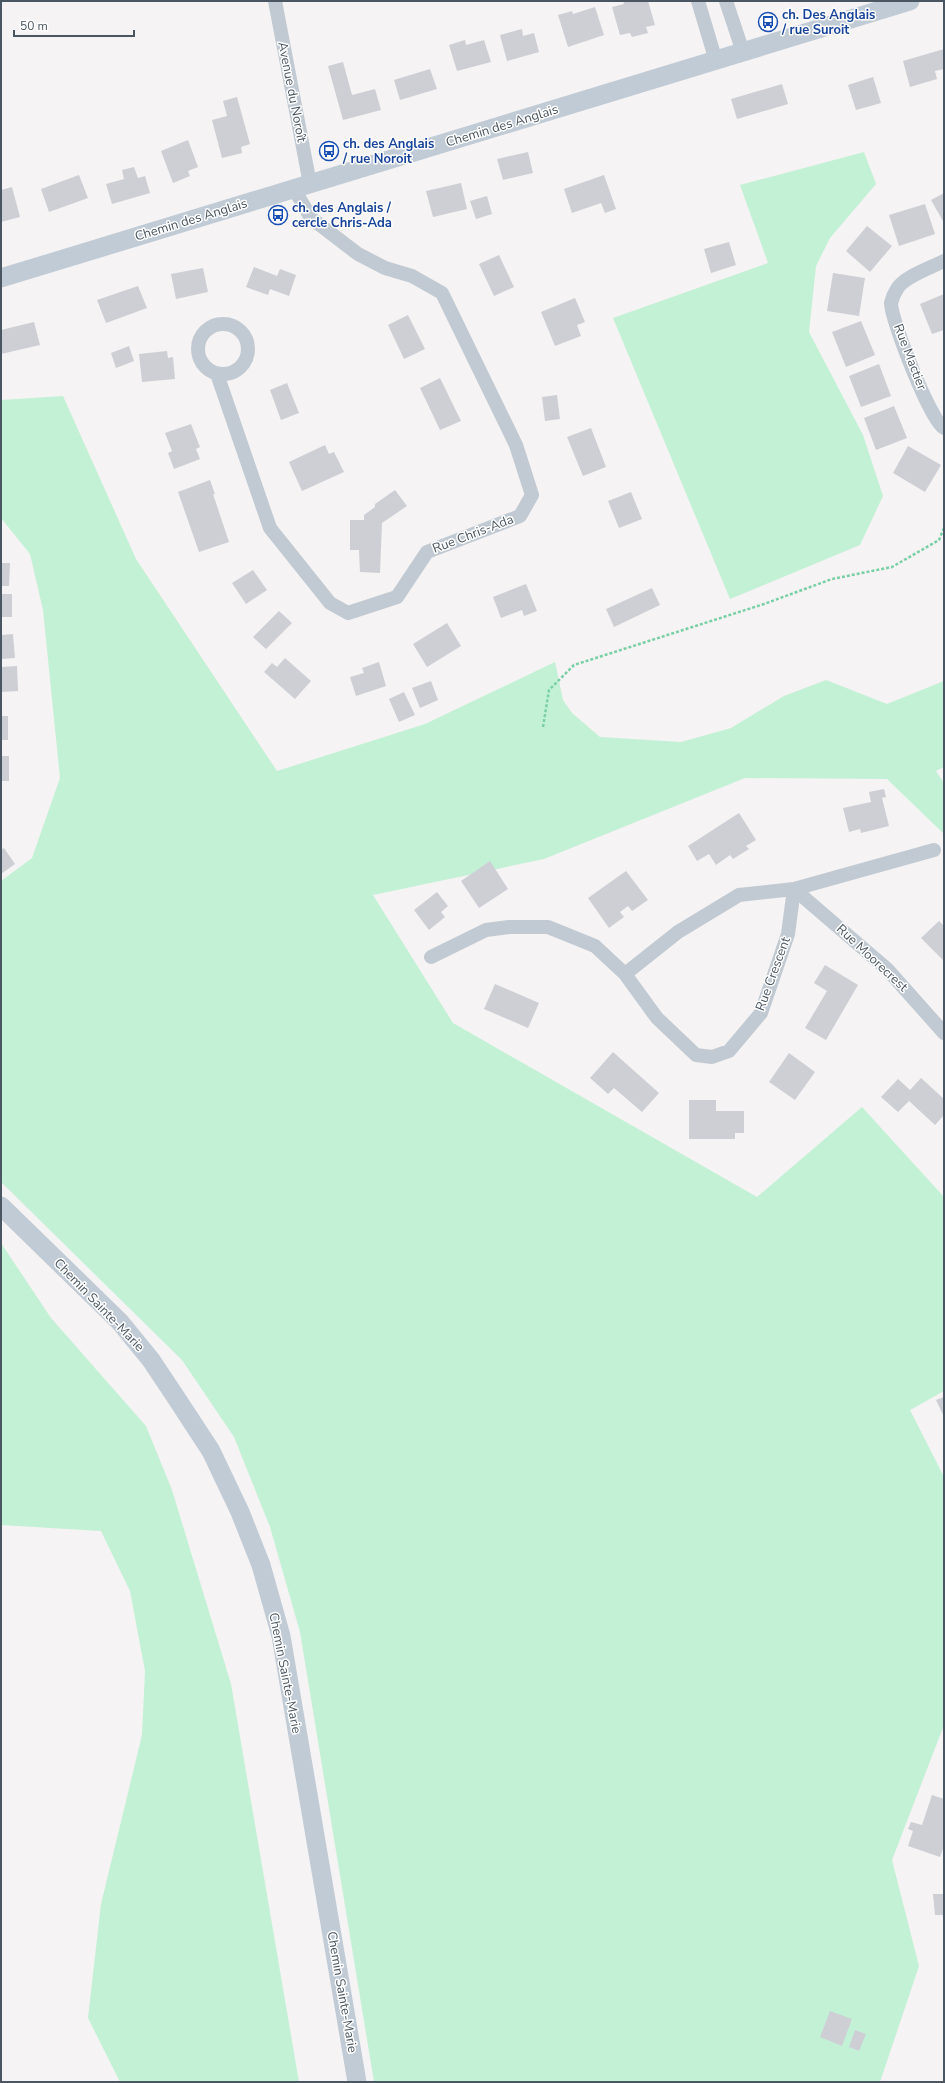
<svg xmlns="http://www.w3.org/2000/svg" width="945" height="2083" font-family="'Nunito Sans',sans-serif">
  <rect width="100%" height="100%" fill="#f5f3f3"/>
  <path fill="#c3f1d5" d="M 864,152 L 876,184 L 830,238 L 816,266 L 809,332 L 863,435 L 883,496 L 860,545 L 730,599 L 613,318 L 768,263 L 740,185 Z
    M 63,396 L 136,559 L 277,771 L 425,724 L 555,662 L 563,700 L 572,713 L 600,737 L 681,742 L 731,728 L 784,696 L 826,680 L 887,704 L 944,681 L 944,767 L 936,771 L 944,783 L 944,834 L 887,779 L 745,778 L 544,859 L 373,895 L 453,1023 L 757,1197 L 862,1107 L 944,1197 L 944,1391 L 910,1410 L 944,1477 L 944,1725 L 892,1860 L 919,1966 L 880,2082 L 374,2082 L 300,1632 L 270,1527 L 234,1437 L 182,1360 L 1,1182 L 1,881 L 32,858 L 60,778 L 43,610 L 30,554 L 1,518 L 1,400 Z
    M 1,1243 L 51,1318 L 146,1426 L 172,1490 L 231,1684 L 299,2082 L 120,2082 L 88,2018 L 101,1904 L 142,1735 L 145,1671 L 130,1591 L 101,1531 L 1,1525 Z"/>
  <path fill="#cdcfd5" d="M 623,1 L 648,1 L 655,25 L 646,27 L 648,33 L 632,37 L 630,33 L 620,35 L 612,7 L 624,4 Z
    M 595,7 L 604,35 L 568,47 L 558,15 L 572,11 L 573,14 Z
    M 522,29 L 523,36 L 534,33 L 539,52 L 507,61 L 500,35 Z
    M 465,40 L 466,45 L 484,40 L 491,62 L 457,71 L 449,45 Z
    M 944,49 L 944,69 L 935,71 L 937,79 L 910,87 L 903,61 Z
    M 343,62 L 352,95 L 375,89 L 381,110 L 343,120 L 328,66 Z
    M 430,69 L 437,89 L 400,100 L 394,80 Z
    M 873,77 L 881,103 L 856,110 L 848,85 Z
    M 782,84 L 788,104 L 737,119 L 731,99 Z
    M 237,97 L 250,144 L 241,147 L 242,153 L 222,158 L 212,120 L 227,116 L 223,101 Z
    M 188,140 L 198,167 L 188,171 L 190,176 L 173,183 L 161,151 Z
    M 528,152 L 533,173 L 503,180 L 497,159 Z
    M 134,167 L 138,178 L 145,176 L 150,193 L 112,204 L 106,184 L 124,179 L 122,170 Z
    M 79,175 L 88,198 L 49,212 L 41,189 Z
    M 604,175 L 616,209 L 605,213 L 601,203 L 572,213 L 564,189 Z
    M 461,183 L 467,209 L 433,217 L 426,191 Z
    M 12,187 L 20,217 L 1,222 L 1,190 Z
    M 944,193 L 944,223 L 931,200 Z
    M 487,196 L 492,214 L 476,219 L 470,201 Z
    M 925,204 L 935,234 L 899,246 L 889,215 Z
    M 867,226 L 892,246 L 870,272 L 846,251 Z
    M 729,242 L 736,265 L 711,273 L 704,249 Z
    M 499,255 L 514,287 L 494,296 L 479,264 Z
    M 254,267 L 277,276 L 280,269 L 296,275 L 289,296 L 270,289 L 268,295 L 246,287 Z
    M 203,268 L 208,292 L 176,299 L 171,274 Z
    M 833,273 L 865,278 L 859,316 L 827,311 Z
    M 138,286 L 147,308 L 106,323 L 97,300 Z
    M 944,294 L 944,330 L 932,334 L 920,304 Z
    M 575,298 L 585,322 L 577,325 L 581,336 L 555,346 L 541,312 Z
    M 408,315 L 425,349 L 404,359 L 388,325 Z
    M 861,321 L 875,355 L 846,367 L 832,332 Z
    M 34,322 L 40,345 L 1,354 L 1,330 Z
    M 129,346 L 134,361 L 116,368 L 111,353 Z
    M 167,351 L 168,358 L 173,357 L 175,379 L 142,382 L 139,354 Z
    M 879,364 L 891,396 L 861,407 L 849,376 Z
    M 440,378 L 461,421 L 440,430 L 420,388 Z
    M 287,383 L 299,413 L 281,420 L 270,390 Z
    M 557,395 L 560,419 L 545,421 L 542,397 Z
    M 894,406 L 907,438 L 876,450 L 864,418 Z
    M 191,424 L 200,447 L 196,449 L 200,459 L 174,469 L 168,453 L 172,451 L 165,433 Z
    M 591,428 L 606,467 L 583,476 L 567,437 Z
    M 325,445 L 329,454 L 334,452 L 344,472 L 302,491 L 289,462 Z
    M 908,446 L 941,465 L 925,492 L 893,473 Z
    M 210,480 L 215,494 L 213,494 L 229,542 L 199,552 L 178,492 Z
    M 395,490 L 407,506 L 382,523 L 380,573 L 360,572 L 359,550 L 350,550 L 350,520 L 364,520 L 364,515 L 375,507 L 375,504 Z
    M 631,492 L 642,519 L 619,528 L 608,501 Z
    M 1,563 L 10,563 L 9,586 L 1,586 Z
    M 253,570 L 267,590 L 246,604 L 232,583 Z
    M 526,584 L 537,611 L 524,616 L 522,610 L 501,618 L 493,597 Z
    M 652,588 L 660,605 L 614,627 L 606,609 Z
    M 1,594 L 12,594 L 12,617 L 1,617 Z
    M 279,611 L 292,623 L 266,649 L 253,637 Z
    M 447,623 L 461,646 L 427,667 L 413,644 Z
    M 13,634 L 15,658 L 1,659 L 1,635 Z
    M 285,658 L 311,681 L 295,699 L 264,672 L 272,663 L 277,667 Z
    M 379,662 L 386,686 L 356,696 L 350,677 L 364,673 L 362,668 Z
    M 17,666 L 18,691 L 1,692 L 1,667 Z
    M 431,681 L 438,700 L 420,708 L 412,688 Z
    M 404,692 L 415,715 L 399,722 L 389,699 Z
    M 1,716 L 8,716 L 8,740 L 1,740 Z
    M 1,756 L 9,756 L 9,781 L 1,781 Z
    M 884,789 L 886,797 L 882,798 L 889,826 L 861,833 L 860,829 L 849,832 L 843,808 L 871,802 L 869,792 Z
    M 739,813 L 756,840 L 746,846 L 749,849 L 733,859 L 730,855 L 716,865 L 709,854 L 697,861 L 688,846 Z
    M 4,848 L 15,864 L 1,874 L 1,850 Z
    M 490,861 L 508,889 L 479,908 L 461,881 Z
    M 626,871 L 648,900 L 632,911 L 628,906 L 620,912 L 624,917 L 609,928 L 588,898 Z
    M 437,892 L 448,906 L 441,912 L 445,917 L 429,930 L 414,910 Z
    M 939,921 L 944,926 L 944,961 L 921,938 Z
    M 825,965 L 858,985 L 826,1040 L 805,1028 L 827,991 L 814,983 Z
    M 495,984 L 539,1003 L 528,1028 L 484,1009 Z
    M 613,1052 L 659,1093 L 642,1112 L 614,1088 L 608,1094 L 590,1078 Z
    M 789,1053 L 815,1072 L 795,1100 L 769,1082 Z
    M 921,1078 L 944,1099 L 944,1115 L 935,1125 L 909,1101 L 898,1112 L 881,1097 L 898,1079 L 910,1090 Z
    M 689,1100 L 716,1100 L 716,1111 L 744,1111 L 744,1133 L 735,1133 L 735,1139 L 689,1139 Z
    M 944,1397 L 944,1417 L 936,1400 Z
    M 932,1795 L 944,1799 L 944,1846 L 940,1857 L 908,1846 L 913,1831 L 908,1829 L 911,1822 L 922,1825 Z
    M 933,1894 L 944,1894 L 944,1915 L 935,1915 Z
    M 830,2011 L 852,2019 L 842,2046 L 820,2037 Z
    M 855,2030 L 866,2034 L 859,2051 L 849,2047 Z"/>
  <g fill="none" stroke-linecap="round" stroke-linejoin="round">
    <path stroke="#7ad0a6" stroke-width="2.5" stroke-dasharray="3 2" stroke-linecap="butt" d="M 543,727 L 549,690 L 574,665 L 764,604 L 832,579 L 892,567 L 939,540 L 944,528"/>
    <path stroke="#c1cad2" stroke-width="14" d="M 275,1 L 310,184
      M 698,1 L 716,61
      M 726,1 L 743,52
      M 944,261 C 932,267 903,277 897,289 C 895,292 892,299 891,303 C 891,320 931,422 944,428
      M198 349a25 25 0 1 1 50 0a25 25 0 1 1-50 0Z
      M 217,374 L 270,528 L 330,603 L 348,613 L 397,597 L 427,552 L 520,516 L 532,495 L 516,445 L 442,293 L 412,276 L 385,268 L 358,254 L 311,218 L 294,189
      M 794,889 L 788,934 L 761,1013 L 729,1051 L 712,1057 L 696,1055 L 657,1018 L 625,974 L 678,932 L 739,895 L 794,889 L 934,850
      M 794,889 L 887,969 L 944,1033
      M 431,957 L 486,930 L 509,927 L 548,927 L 595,946 L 625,974"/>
    <path stroke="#c1cbd6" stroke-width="19" d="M 1,278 L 910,1
      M 1,1206 L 120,1322 L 151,1360 L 177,1399 L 211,1451 L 240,1512 L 261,1565 L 281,1636 L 357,2082"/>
  </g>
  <defs>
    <symbol id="bus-ring" viewBox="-11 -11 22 22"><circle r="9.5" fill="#fff" stroke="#1a4fb4" stroke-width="1.5"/><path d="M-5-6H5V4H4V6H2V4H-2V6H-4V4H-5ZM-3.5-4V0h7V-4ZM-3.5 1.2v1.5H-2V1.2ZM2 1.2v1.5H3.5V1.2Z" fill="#1a4fb4"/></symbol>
  </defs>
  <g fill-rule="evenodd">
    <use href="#bus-ring" x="757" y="11" width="22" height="22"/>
    <use href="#bus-ring" x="318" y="140" width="22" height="22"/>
    <use href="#bus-ring" x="267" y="204" width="22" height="22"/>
  </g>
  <g text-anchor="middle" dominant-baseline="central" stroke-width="3" stroke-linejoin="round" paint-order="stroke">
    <g font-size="13" font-weight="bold" fill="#164399" stroke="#fff" text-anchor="start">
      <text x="782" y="15">ch. Des Anglais<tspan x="782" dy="15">/ rue Suroit</tspan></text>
      <text x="343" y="144">ch. des Anglais<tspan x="343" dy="15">/ rue Noroit</tspan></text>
      <text x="292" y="208">ch. des Anglais /<tspan x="292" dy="15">cercle Chris-Ada</tspan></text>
    </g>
    <g font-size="13" fill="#4a5661" stroke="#fff">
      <text transform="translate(292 92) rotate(79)">Avenue du Noroît</text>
      <text transform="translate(502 126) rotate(-17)">Chemin des Anglais</text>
      <text transform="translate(191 220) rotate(-17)">Chemin des Anglais</text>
      <text transform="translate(910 357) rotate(69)">Rue Mactier</text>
      <text transform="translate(473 534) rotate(-21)">Rue Chris-Ada</text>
      <text transform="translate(872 958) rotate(43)">Rue Moorecrest</text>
      <text transform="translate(773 974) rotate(-70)">Rue Crescent</text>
      <text transform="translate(99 1305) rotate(46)">Chemin Sainte-Marie</text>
      <text transform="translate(285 1673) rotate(79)">Chemin Sainte-Marie</text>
      <text transform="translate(342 1992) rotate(80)">Chemin Sainte-Marie</text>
    </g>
  </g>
  <rect width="945" height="2083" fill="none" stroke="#4a5661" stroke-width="4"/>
  <path d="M14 30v6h120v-6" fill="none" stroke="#4a5661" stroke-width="2"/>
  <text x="20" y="30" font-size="12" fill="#4a5661" stroke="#ffffff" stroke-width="3" paint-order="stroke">50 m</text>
</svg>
